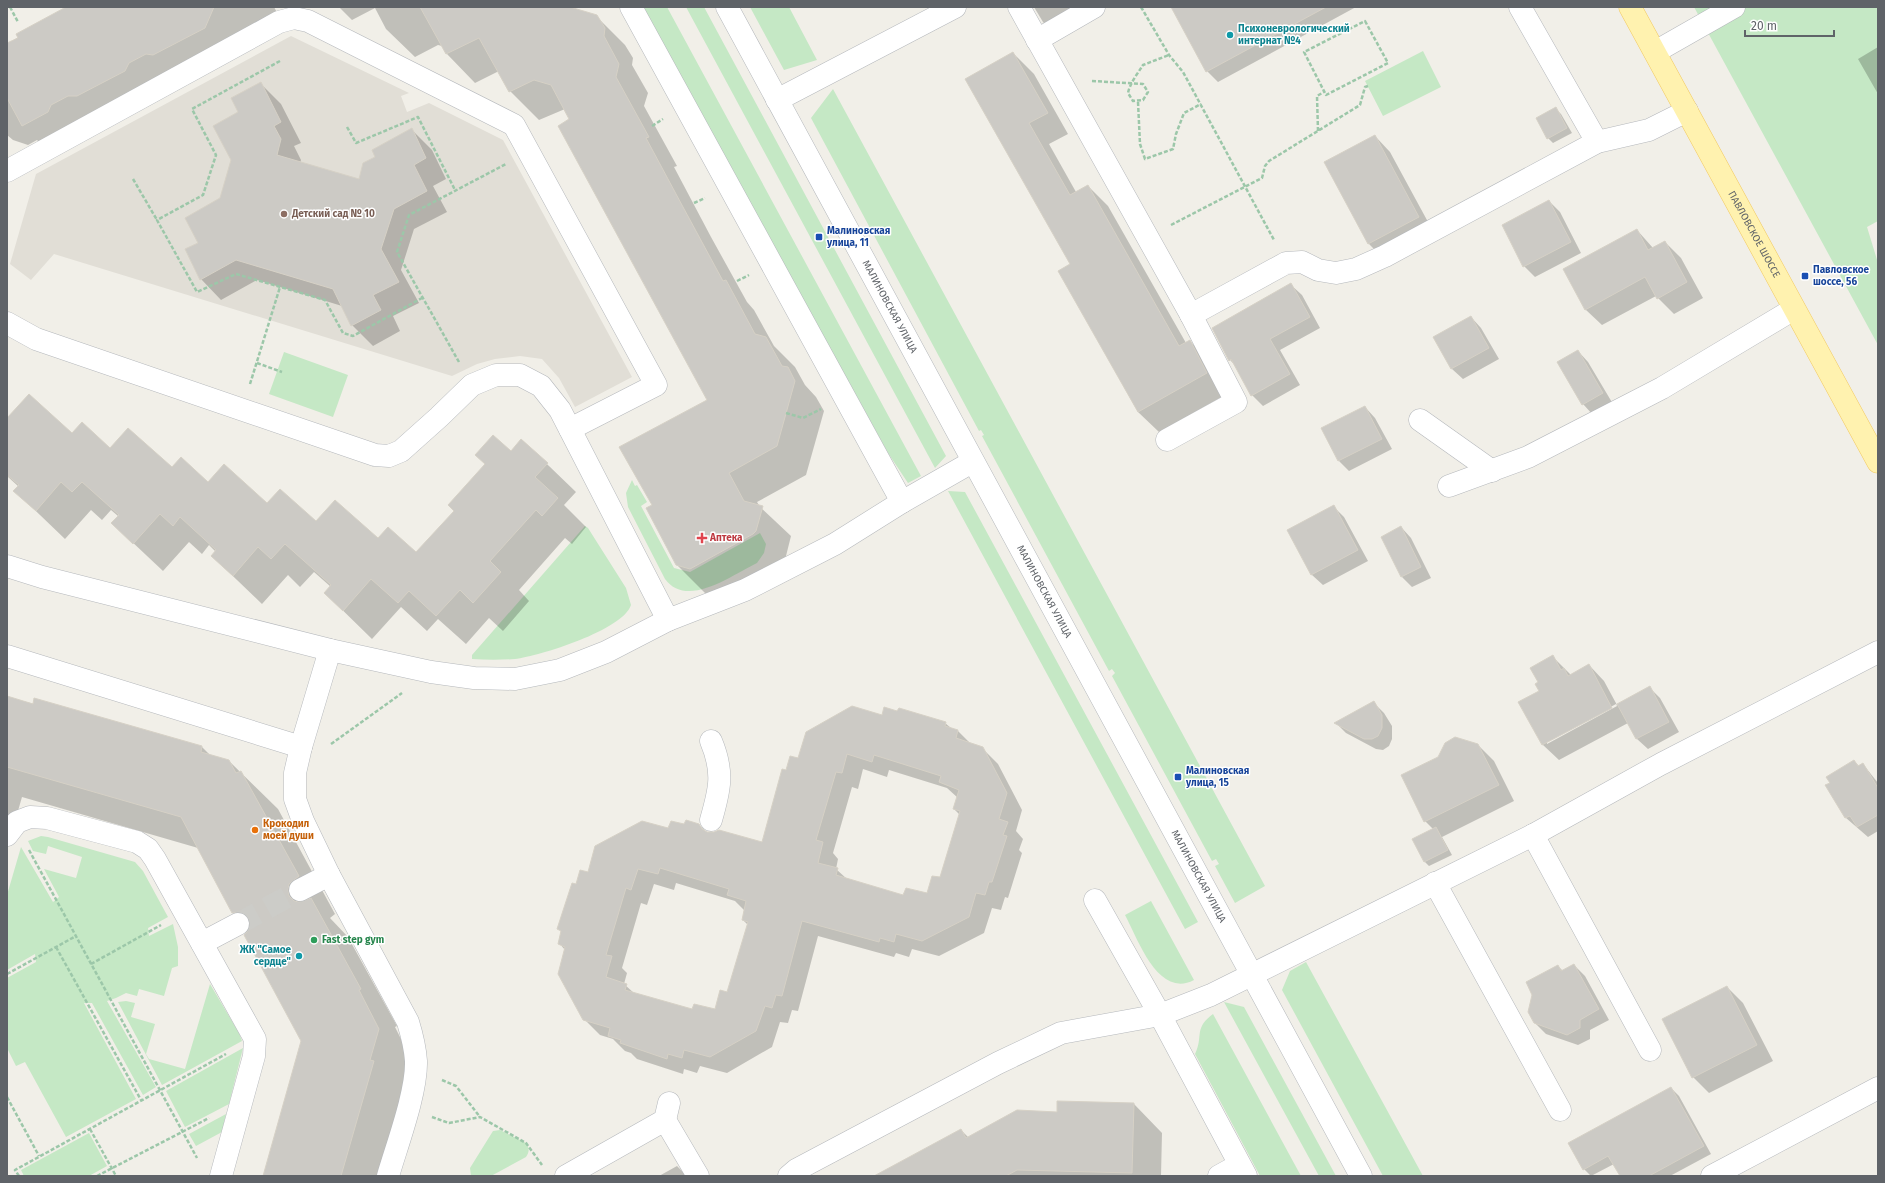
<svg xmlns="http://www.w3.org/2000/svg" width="1885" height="1183" font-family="'Fira Sans',sans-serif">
  <rect width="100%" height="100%" fill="#f1efe8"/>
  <path fill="#e1ded6" d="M 291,36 L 409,93 L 401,96 L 407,112 L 429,103 L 503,140 L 632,377 L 575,407 L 559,378 L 542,359 L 520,356 L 495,359 L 477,364 L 452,376 L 54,254 L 31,280 L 10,264 L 36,174 Z"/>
  <path fill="#c5e8c5" d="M 642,7 L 667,7 L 921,476 L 908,483 L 888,453 Z
    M 686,7 L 704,7 L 946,456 L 935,468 Z
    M 750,7 L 789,7 L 817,60 L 784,70 Z
    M 1694,7 L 1878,7 L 1878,221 L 1867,227 L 1878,263 L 1878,345 Z
    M 1423,51 L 1441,87 L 1383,116 L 1365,81 Z
    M 833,89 L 1265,886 L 1235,903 L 1215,866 L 1219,864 L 1216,859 L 1212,861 L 1112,676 L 1115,673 L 1112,669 L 1109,671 L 982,436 L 984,435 L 981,430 L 979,431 L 811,118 Z
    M 284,352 L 348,375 L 333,417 L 269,394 Z
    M 632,480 L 635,486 L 637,485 L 647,502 L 641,506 L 674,568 L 690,572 L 760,533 L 766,544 L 764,553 L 757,563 C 732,575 687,609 665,579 L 628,507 L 626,493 Z
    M 948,491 L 965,492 L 1198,922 L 1185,929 Z
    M 585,526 L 588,528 L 626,588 L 631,605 C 623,630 540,656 515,659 C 501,660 486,660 472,659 L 472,655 Z
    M 41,836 L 48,837 L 135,862 L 143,871 L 168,917 L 148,928 L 149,936 L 173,924 L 178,947 L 178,966 L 172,968 L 164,996 L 139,989 L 137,996 L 126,993 L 116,998 L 107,1001 L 156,1087 L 143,1095 L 92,1003 L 84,1003 L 136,1099 L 66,1137 L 25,1062 L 16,1066 L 7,1048 L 7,978 L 36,962 L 35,954 L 7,970 L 7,895 L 21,847 L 53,902 L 59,897 L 44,869 L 76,878 L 82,857 L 48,846 L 46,854 L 33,851 L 28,841 Z
    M 1151,901 L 1194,980 C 1158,999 1138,939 1125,915 Z
    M 1306,962 L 1423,1176 L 1383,1176 L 1282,990 L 1290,971 Z
    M 210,984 L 239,1033 L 242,1041 L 162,1085 L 118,1002 L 126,1001 L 135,1003 L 131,1017 L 155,1024 L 146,1054 L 149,1059 L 185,1069 Z
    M 1224,1002 L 1244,1007 L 1336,1176 L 1319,1176 Z
    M 1213,1014 L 1301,1176 L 1260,1176 L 1195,1054 C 1204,1036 1193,1029 1213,1014 Z
    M 243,1048 L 229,1104 L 185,1127 L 166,1091 Z
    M 226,1114 L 222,1132 L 196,1146 L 189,1134 Z
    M 500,1130 L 526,1143 C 530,1149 529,1152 526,1157 L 491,1176 L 471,1176 L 470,1168 L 493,1131 Z
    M 89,1133 L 107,1166 L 89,1176 L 24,1176 L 21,1170 Z"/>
  <path fill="#0003" fill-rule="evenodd" d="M 68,7 L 274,7 L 286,29 L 51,154 L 37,140 L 28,145 L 13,140 L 7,135 L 7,44 Z
    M 339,7 L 565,7 L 596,16 L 625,45 L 633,58 L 632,65 L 648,93 L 644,106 L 677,166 L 674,167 L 711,237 L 747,302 L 754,310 L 774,346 L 795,367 L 805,385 L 816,397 L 824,411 L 806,475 L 757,502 L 760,507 L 791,536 L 785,560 L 719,597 L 706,594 L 677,565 L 654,505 L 709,400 L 565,109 L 539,120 L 510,91 L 499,71 L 475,83 L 447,54 L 442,46 L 438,45 L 415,57 L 386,29 L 375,8 L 352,20 Z
    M 1034,7 L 1100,7 L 1053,33 L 1043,22 Z
    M 1172,7 L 1356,7 L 1218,82 L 1207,71 Z
    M 1878,47 L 1878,94 L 1858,59 Z
    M 1013,53 L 1034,74 L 1068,134 L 1049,144 L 1076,192 L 1088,186 L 1108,206 L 1186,343 L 1190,341 L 1210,362 L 1227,394 L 1159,432 L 1138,412 L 1059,271 L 1072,264 L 967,80 Z
    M 260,83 L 281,104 L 301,143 L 294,146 L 301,160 L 300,163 L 359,180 L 376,157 L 411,129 L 432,150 L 446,179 L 433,186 L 447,212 L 414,229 L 401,270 L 419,303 L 393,316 L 400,331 L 373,346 L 352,325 L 342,306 L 257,280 L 221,300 L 201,279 L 199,244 L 220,199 L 232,160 L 239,112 Z
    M 1556,109 L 1561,114 L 1572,133 L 1553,143 L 1548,138 Z
    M 1375,136 L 1390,152 L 1434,233 L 1385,260 L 1369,244 L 1325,163 Z
    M 1549,201 L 1560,212 L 1581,253 L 1535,277 L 1524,266 Z
    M 1637,230 L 1653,248 L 1665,242 L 1681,258 L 1703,298 L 1674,314 L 1656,296 L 1602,325 L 1586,310 L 1564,269 Z
    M 1291,285 L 1302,295 L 1320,328 L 1280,350 L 1300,385 L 1263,406 L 1252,395 L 1237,367 L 1230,360 Z
    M 1471,317 L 1481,328 L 1499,359 L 1463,379 L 1452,369 L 1435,338 Z
    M 1578,351 L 1588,362 L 1613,404 L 1593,415 L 1583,404 Z
    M 1365,407 L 1375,418 L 1392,449 L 1349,471 L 1339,461 L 1322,429 Z
    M 7,420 L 72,435 L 172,469 L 316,523 L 378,539 L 417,554 L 522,440 L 576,492 L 564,505 L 586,527 L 572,544 L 565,538 L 519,590 L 529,601 L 503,631 L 489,618 L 466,644 L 438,619 L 427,631 L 401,607 L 372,639 L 325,593 L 331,587 L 314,572 L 300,587 L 288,575 L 262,604 L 212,556 L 216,552 L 209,545 L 202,554 L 189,542 L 163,571 L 112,523 L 118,516 L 111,510 L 102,520 L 91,510 L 65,539 L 15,491 L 19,487 L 7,476 Z
    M 1333,506 L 1344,517 L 1368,561 L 1323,585 L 1312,575 L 1288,530 Z
    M 1401,527 L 1411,538 L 1431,578 L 1412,587 L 1402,577 Z
    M 1553,657 L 1571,675 L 1589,665 L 1604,681 L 1617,705 L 1650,688 L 1660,698 L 1679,732 L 1648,749 L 1637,739 L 1628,723 L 1559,760 L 1543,745 L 1520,703 L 1540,691 L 1540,682 ZM 1616,704 L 1617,706 L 1547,744 L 1547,742 Z
    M 7,697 L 202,747 L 210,755 L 229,761 L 278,809 L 335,914 L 330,918 L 348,937 L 397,1026 L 395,1027 L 415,1067 L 389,1176 L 264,1176 L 302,1041 L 250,930 L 233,912 L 198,848 L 22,797 L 7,849 Z
    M 1374,703 L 1384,713 L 1392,726 L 1392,739 L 1389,746 L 1383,750 L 1376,749 L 1346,733 L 1336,723 Z
    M 883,716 L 945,723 L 951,728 L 958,731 L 971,744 L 982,748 L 998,764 L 1022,810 L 1016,831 L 1023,839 L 1019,850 L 1022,853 L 1008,898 L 1005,897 L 1001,910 L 992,908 L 984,933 L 939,956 L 912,949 L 909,957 L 896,953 L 894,957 L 818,936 L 798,1011 L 792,1010 L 788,1023 L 780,1022 L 772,1047 L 727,1073 L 700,1066 L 697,1073 L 684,1069 L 683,1074 L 637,1059 L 631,1053 L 625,1051 L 613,1039 L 600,1035 L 584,1019 L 565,950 L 559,943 L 562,932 L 559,929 L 577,885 L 588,873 L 669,830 L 685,826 L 699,825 L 707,833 L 763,843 L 787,771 L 799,759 ZM 863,769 L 887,777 L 889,770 L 947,788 L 958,798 L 954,809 L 960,815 L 940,878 L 927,894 L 904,896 L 847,879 L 836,869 L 838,859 L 833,853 L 852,787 L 858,789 ZM 676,883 L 735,901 L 744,910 L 743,920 L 748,925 L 728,993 L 716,1011 L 693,1011 L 635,994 L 624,984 L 627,973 L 622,968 L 641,903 L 647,905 L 654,884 L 674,890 Z
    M 1478,745 L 1494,761 L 1514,801 L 1442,837 L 1452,855 L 1429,866 L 1424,861 L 1433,829 L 1425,821 L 1403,775 L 1439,758 Z
    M 1854,761 L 1859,766 L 1863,764 L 1878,783 L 1878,831 L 1868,837 L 1846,818 L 1827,786 Z
    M 1574,965 L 1585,976 L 1609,1020 L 1590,1030 L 1590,1039 L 1578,1045 L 1546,1034 L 1535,1023 L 1558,966 L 1563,971 Z
    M 1727,987 L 1743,1003 L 1773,1061 L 1709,1093 L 1693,1077 L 1664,1019 Z
    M 1671,1088 L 1679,1096 L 1711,1154 L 1670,1176 L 1621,1176 L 1614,1164 L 1591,1176 L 1584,1169 Z
    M 1134,1104 L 1162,1133 L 1161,1176 L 876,1176 L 961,1130 L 969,1138 L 1058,1113 Z
    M 677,1166 L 687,1176 L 659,1176 Z"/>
  <path fill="#cccac5" stroke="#d6d1c6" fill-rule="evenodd" d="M 66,7 L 214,7 L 205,28 L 153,55 L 146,54 L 129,63 L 125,71 L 77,96 L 68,96 L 51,105 L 48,112 L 22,126 L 7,98 L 7,43 L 18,38 L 16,34 Z
    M 420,7 L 570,7 L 597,15 L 605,28 L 604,36 L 619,64 L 616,77 L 649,137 L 646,138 L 683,207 L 723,281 L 726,280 L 755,334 L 766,337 L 782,366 L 788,367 L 795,381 L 777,446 L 729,473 L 744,501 L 763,506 L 756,531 L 753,534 L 690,569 L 676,565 L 646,508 L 652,505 L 619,447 L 707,400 L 558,126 L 569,119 L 551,85 L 534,80 L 509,92 L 479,38 L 446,54 Z
    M 1171,7 L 1326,7 L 1206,72 Z
    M 1013,52 L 1048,113 L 1029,123 L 1070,195 L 1088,185 L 1179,346 L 1190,340 L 1207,373 L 1138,412 L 1058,271 L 1070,264 L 965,79 Z
    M 261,82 L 281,122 L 274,126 L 281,139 L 277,155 L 359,179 L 363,163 L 375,157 L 372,150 L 412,128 L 426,158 L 414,165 L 427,191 L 394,209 L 381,249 L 399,282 L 373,295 L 381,310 L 351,326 L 333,289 L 236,260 L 200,280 L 185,249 L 198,243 L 185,218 L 220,198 L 231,160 L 213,126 L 238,112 L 231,98 Z
    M 1556,107 L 1567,128 L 1547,139 L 1536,118 Z
    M 1375,135 L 1419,217 L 1368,244 L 1324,162 Z
    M 1549,200 L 1571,242 L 1523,267 L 1502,225 Z
    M 1637,229 L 1648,250 L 1665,241 L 1687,282 L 1657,299 L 1645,277 L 1585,310 L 1563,269 Z
    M 1291,283 L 1310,317 L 1270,339 L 1290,374 L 1251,396 L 1231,359 L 1229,361 L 1212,328 Z
    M 1471,316 L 1489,348 L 1451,369 L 1433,337 Z
    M 1578,350 L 1603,393 L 1582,405 L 1557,362 Z
    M 29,394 L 72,433 L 82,422 L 110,448 L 128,428 L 172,467 L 181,457 L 208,482 L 224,464 L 267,503 L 280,489 L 316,521 L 335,500 L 378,538 L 388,527 L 416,552 L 454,511 L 448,505 L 485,464 L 475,455 L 493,435 L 511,451 L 521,439 L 548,463 L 535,477 L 558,498 L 542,516 L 536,510 L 490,561 L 501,572 L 473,603 L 460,590 L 436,616 L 409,591 L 398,603 L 371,579 L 343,611 L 324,593 L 331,585 L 285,544 L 271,559 L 258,547 L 233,576 L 211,556 L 216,550 L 180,517 L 173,526 L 160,514 L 133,544 L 111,523 L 119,515 L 82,482 L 72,492 L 61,482 L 36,511 L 13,491 L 19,485 L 7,475 L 7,418 Z
    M 1365,406 L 1382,439 L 1338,461 L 1321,428 Z
    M 1334,505 L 1358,550 L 1311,575 L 1287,530 Z
    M 1401,526 L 1421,567 L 1401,577 L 1381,537 Z
    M 1553,655 L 1561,670 L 1564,668 L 1568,676 L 1589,664 L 1612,708 L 1542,745 L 1518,702 L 1539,691 L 1535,684 L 1538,682 L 1530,668 Z
    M 1650,686 L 1669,722 L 1636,739 L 1617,704 Z
    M 7,696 L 33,704 L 34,698 L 202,746 L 201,752 L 229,760 L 236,773 L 241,771 L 299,876 L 289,884 L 288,890 L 289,896 L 294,901 L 299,902 L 311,898 L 361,989 L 359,990 L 379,1029 L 370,1060 L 374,1061 L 341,1176 L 263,1176 L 301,1041 L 244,935 L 248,931 L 250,925 L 249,918 L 245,914 L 239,912 L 232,913 L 181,817 L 7,767 Z
    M 1374,701 L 1382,715 L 1382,728 L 1378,736 L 1372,739 L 1364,739 L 1334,723 Z
    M 852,706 L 882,715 L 884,707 L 897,711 L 899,708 L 946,722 L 945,726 L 958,730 L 956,738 L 983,747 L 1007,793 L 999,819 L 1008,822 L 1003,835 L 1007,836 L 992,882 L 989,882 L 985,895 L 976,893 L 969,917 L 922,941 L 896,934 L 894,942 L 880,938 L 879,942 L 802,921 L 782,996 L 776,995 L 772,1008 L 765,1006 L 756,1031 L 710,1057 L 684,1050 L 682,1058 L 668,1054 L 667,1059 L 620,1043 L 621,1040 L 608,1036 L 610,1028 L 583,1020 L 558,974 L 565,947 L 558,944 L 561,931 L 557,929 L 572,883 L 576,884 L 580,870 L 588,872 L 595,846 L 642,821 L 668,828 L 671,821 L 684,824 L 686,820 L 699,824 L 702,829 L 707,832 L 714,832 L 719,830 L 762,842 L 782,769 L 786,770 L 790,756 L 798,758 L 806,732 ZM 847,754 L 872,762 L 874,755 L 941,776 L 939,782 L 959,790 L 953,809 L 960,811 L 940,877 L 932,876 L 927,893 L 906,888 L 903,895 L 836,875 L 838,868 L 818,863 L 823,842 L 816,840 L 836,772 L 842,773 ZM 660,868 L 729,889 L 727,895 L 746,901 L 742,920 L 748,922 L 727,992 L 720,990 L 715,1009 L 694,1004 L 692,1009 L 625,990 L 627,984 L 606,977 L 612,956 L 606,955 L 626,888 L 631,890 L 638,869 L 658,874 Z
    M 1455,737 L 1478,744 L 1499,785 L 1424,822 L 1401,775 L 1438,757 L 1445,743 Z
    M 1854,760 L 1858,766 L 1863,763 L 1878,788 L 1878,815 L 1857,827 L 1850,816 L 1845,818 L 1825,785 L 1830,783 L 1826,777 Z
    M 1436,827 L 1448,850 L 1424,862 L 1412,839 Z
    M 1574,964 L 1599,1009 L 1580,1020 L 1580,1028 L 1567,1035 L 1534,1023 L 1528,1012 L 1532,995 L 1526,982 L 1558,965 L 1561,971 Z
    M 1727,986 L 1757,1045 L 1692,1078 L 1662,1019 Z
    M 1671,1087 L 1704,1146 L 1649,1176 L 1620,1176 L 1608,1156 L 1583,1170 L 1568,1143 Z
    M 1057,1101 L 1134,1103 L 1132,1173 L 1017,1170 L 1006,1176 L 874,1176 L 961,1129 L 966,1138 L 1017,1110 L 1057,1112 Z"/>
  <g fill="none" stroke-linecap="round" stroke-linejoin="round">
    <path stroke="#ccccc8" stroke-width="22" stroke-dasharray="22 11" stroke-linecap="butt" d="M 238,924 L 300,890"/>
    <defs>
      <g id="minor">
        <path id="s1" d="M 727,7 L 1361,1176"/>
        <path d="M 1019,7 L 1191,315 L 1236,402 L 1167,440"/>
        <path d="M 1520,7 L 1597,142"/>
        <path d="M 1037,40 L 1094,7"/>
        <path d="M 1655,52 L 1734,7"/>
        <path d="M 777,100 L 955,7"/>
        <path d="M 7,171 L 279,22 L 294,18 L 308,21 L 514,125 L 656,385 L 570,429"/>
        <path d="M 1191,315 L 1286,263 L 1302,262 L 1318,270 L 1336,273 L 1356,269 L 1385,256 L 1597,142 L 1649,130 L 1687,111"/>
        <path d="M 7,323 L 36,339 L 375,455 L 389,456 L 401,451 L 439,417 L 472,385 L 496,375 L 520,375 L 541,386 L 560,410 L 668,620 L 745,590 L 835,544 L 902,502 L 631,7"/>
        <path d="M 1420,420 L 1492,471"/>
        <path d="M 1449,486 L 1528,457 L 1662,388 L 1794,309"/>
        <path d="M 902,502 L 972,462"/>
        <path d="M 7,566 L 42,577 L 330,650 L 431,672 L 474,678 L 515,679 L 560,670 L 606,652 L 668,620"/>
        <path d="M 330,650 L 301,747 L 295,773 L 295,799 L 303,821 L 329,875 L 408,1022 C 412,1035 415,1047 416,1061 C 417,1092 397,1145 388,1176"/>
        <path d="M 7,656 L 301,747"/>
        <path d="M 711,741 C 724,772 720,789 711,820"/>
        <path d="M 7,835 L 17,822 L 30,817 L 47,818 L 137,842 L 148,849 L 155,859 L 255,1039 L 254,1056 L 221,1176"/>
        <path d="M 1533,835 L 1650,1050"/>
        <path d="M 1435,883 L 1560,1110"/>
        <path d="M 300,890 L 329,875"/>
        <path d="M 1095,900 L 1160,1015 L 1211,995 L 1533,835 L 1661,764 L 1878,652"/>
        <path d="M 202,943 L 238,924"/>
        <path d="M 665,1120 L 698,1176"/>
        <path d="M 566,1176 L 665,1120 L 669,1103"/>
        <path d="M 789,1176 L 796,1170 L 998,1063 L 1061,1033 L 1160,1015 L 1246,1176"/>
        <path d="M 1219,1176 L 1239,1165"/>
        <path d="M 1712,1176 L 1878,1088"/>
      </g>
      <g id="major">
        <path id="s2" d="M 1630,7 L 1878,462"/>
      </g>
    </defs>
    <use href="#minor" stroke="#b5b8bc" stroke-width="23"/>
    <use href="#major" stroke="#f2c960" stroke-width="23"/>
    <path stroke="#9cc7a9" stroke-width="2.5" stroke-dasharray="4 2" stroke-linecap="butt" d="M 10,7 L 18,22
      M 1141,7 L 1169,55 L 1183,72 L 1274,240
      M 1365,21 L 1388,63 L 1326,95 L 1304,52 Z
      M 280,61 L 192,109 L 216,155 L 203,195 L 157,220 L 197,292 L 236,274 L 325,300 L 343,333 L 353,336 L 422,298
      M 1092,81 L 1143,84 L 1148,92 L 1143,100 L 1133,101 L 1128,93 C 1130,83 1138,73 1143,65 L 1169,55
      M 1138,102 L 1140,144 L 1145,159 L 1173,149 L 1176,134 L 1184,113 L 1201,104
      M 652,126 L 663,119
      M 347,127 L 356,143 L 418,117 L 455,190
      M 1318,131 L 1317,96 L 1324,92
      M 133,179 L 157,220
      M 694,203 L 705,198
      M 1171,225 L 1262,178 L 1265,166 L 1269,161 L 1360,105 L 1365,87 L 1368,86
      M 737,281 L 749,275
      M 459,362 L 397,252 L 409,215 L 506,164
      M 257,363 L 282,372
      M 250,384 L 280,287
      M 786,413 L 803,418 L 821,409
      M 331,744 L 402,693
      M 29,850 L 197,1158
      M 56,947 L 141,1100
      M 91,964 L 161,925
      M 7,974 L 76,936
      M 442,1080 L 456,1086 L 480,1117
      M 7,1097 L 39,1156
      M 432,1117 L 449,1123 L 480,1117 L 526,1143 L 542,1165
      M 90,1129 L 116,1176
      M 19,1176 L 15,1170 L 226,1054
      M 97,1176 L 209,1118"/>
    <use href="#minor" stroke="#fff" stroke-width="22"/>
    <use href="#major" stroke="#fff2af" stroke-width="22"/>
  </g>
  <g fill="#0f9aa8" stroke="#fff" stroke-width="1.5">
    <circle cx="1230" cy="35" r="4"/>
    <circle cx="299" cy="956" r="4"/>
  </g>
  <circle fill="#8d6e63" stroke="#fff" stroke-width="1.5" cx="284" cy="214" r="4"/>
  <g fill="#1a4fb4" stroke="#fff" stroke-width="1.5">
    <rect x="815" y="233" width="8" height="8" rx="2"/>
    <rect x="1801" y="272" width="8" height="8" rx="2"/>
    <rect x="1174" y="773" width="8" height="8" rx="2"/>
  </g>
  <path fill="#e0444e" stroke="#fff" stroke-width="1.5" d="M700 532h4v4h4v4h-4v4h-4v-4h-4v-4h4z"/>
  <circle fill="#e8710a" stroke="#fff" stroke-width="1.5" cx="255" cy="830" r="4"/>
  <circle fill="#2e9e5b" stroke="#fff" stroke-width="1.5" cx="314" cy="940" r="4"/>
  <g text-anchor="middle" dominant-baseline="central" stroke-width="3" stroke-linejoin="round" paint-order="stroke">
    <g font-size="10" font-weight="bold" fill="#0d838f" stroke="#fff" text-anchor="start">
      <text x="1238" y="29">Психоневрологический<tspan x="1238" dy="12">интернат №4</tspan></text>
      <text x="291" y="950" text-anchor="end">ЖК "Самое<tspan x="291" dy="12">сердце"</tspan></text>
    </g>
    <g font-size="10" font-weight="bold" fill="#785e54" stroke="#fff" text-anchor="start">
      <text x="292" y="214">Детский сад № 10</text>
    </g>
    <g font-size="10" font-weight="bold" fill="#164399" stroke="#fff" text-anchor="start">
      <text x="827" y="231">Малиновская<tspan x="827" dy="12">улица, 11</tspan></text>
      <text x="1813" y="270">Павловское<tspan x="1813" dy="12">шоссе, 56</tspan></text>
      <text x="1186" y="771">Малиновская<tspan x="1186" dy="12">улица, 15</tspan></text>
    </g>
    <g font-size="10" fill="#5f6368" stroke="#fff">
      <text stroke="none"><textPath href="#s2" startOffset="259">ПАВЛОВСКОЕ ШОССЕ</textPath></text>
      <text stroke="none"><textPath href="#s1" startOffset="341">МАЛИНОВСКАЯ УЛИЦА</textPath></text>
      <text stroke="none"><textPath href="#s1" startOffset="665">МАЛИНОВСКАЯ УЛИЦА</textPath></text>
      <text stroke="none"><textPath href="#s1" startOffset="989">МАЛИНОВСКАЯ УЛИЦА</textPath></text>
    </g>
    <g font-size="10" font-weight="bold" fill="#be3a42" stroke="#fff" text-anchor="start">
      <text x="710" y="538">Аптека</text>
    </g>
    <g font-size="10" font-weight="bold" fill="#c56008" stroke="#fff" text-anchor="start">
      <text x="263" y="824">Крокодил<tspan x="263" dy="12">моей души</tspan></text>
    </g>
    <g font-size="10" font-weight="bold" fill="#27864d" stroke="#fff" text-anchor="start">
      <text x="322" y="940">Fast step gym</text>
    </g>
  </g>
  <rect width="1885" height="1183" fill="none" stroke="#5f6368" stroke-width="16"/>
  <path d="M1745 30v6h89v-6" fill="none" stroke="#5f6368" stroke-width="2"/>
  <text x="1751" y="30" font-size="12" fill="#5f6368" stroke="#ffffff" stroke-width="3" paint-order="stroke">20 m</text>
</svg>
